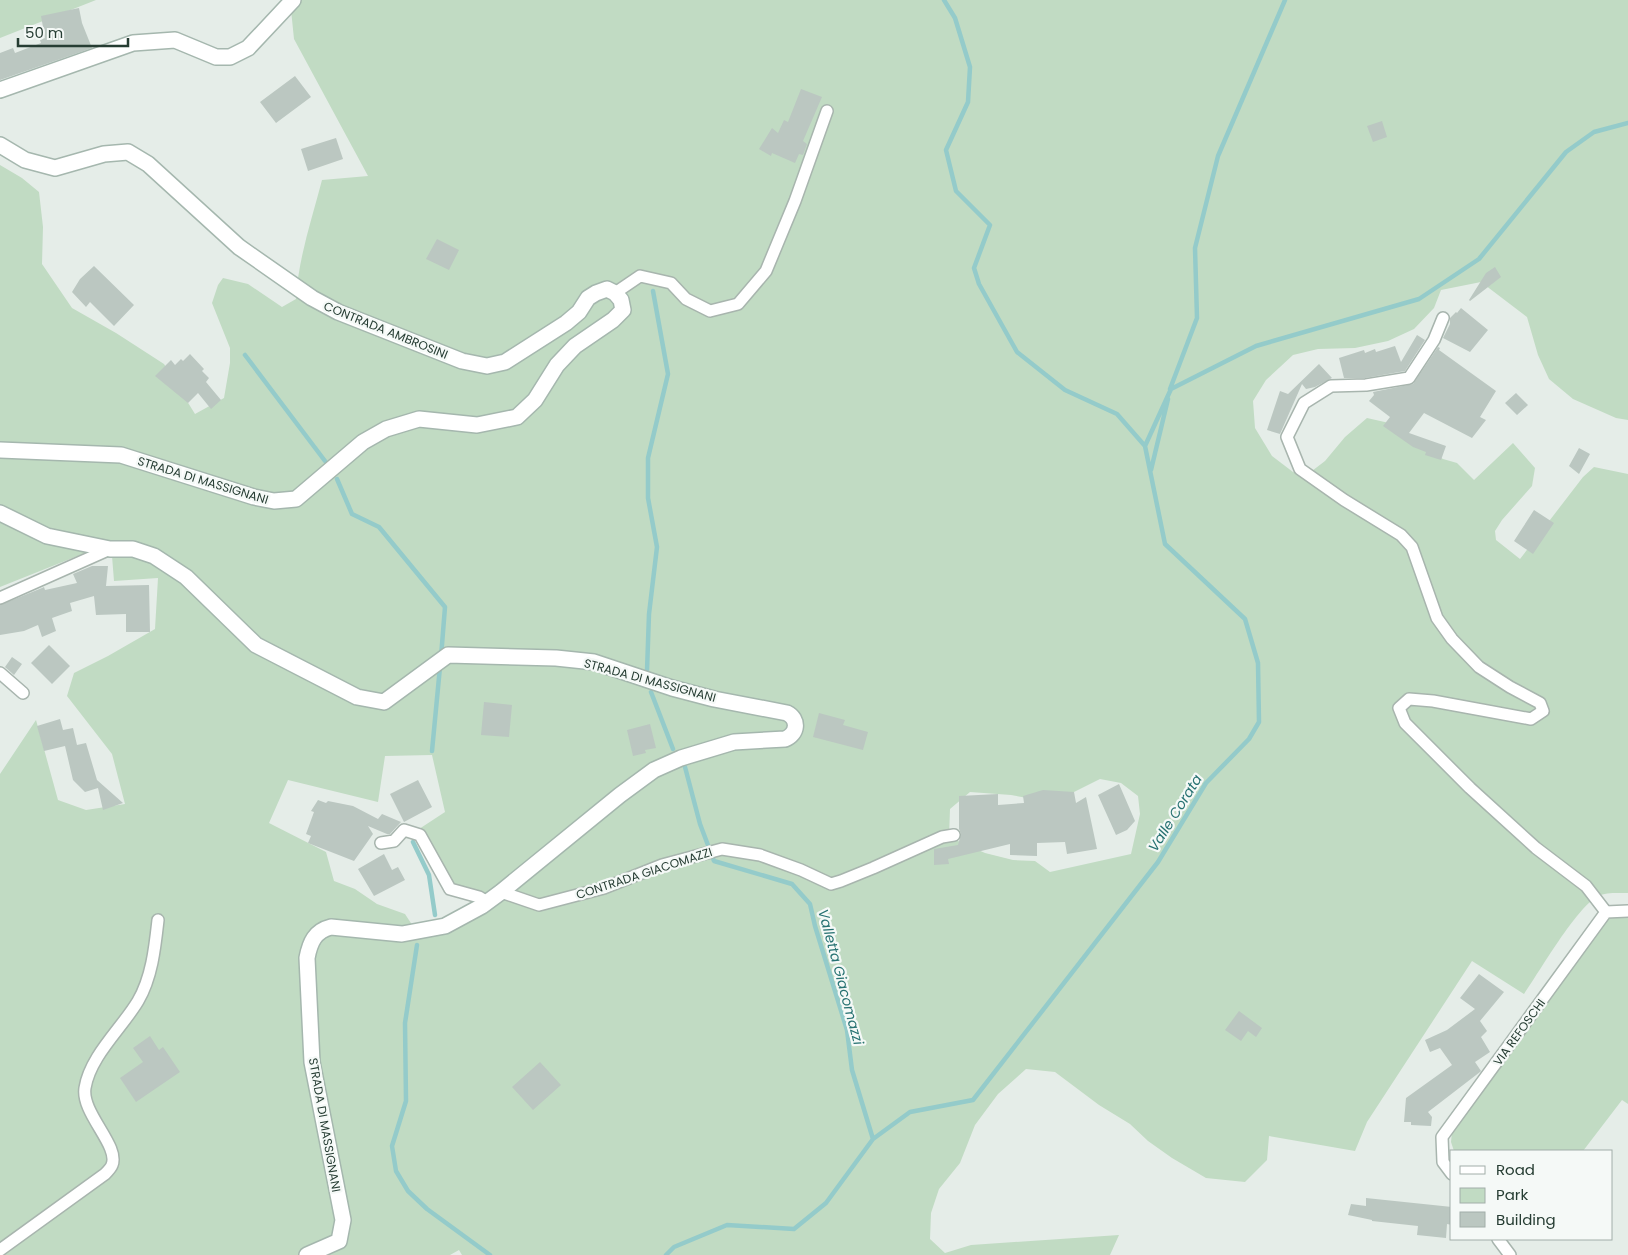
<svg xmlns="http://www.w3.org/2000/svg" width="1628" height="1255" font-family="Poppins,sans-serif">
  <rect width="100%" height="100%" fill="#e5ede8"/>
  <path fill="#c1dbc3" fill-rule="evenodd" d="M 0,0 L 96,0 L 0,38 Z
    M 290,0 L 1628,0 L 1628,420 L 1616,418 L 1573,399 L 1549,379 L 1538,355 L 1527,317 L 1481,282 L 1441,290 L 1434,308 L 1414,329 L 1388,341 L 1355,348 L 1318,349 L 1293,355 L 1266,380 L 1253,401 L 1255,428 L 1272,456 L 1293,472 L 1308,474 L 1325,461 L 1345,437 L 1367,418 L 1389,423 L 1400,434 L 1443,459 L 1457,463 L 1474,480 L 1513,443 L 1535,468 L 1532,486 L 1502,520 L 1495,531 L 1496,540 L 1520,559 L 1583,477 L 1594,467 L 1628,474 L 1628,893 C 1619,893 1606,892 1598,896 C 1576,908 1540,971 1524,994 L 1472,961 L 1367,1122 L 1355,1151 L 1269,1136 L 1267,1160 L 1245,1182 L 1206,1178 L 1172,1158 L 1148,1141 L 1130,1124 L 1099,1105 L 1055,1072 L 1026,1069 L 998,1094 L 975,1125 L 960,1163 L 939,1189 L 931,1213 L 930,1239 L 945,1253 L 971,1245 L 1119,1235 L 1110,1255 L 462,1255 L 459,1250 L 450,1255 L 0,1255 L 0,774 L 36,720 L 58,800 L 86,810 L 125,804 L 112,754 L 67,696 L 74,673 L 108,656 L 155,629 L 158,578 L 114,581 L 112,556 L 85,553 L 0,587 L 0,165 L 22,178 L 39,192 L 43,227 L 42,264 L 72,308 L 116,333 L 164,364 L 195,414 L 224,398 L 230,363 L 230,348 L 212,303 L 218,285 L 223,278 L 248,284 L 282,307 L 296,299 C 298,259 312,219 322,180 L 368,176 L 294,39 ZM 432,755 L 445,812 L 413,833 L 442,882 L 478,907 L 420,937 L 405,914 L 377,904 L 355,889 L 334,881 L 326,852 L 269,823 L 288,780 L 378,802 L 385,756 ZM 1100,779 L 1121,783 L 1138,796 L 1140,814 L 1131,854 L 1050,872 L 1035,861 L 1013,860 L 985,853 L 949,837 L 950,809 L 970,792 L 1011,795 L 1044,801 L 1074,792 Z
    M 1628,915 L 1628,1104 L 1622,1100 L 1583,1151 L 1454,1151 L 1451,1142 L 1452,1132 L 1608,916 Z"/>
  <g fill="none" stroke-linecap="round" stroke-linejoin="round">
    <path stroke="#94cbca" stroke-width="4.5" d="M 245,355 L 325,461
      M 1170,389 L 1197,318 L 1195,248 L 1218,156 L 1285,0
      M 1145,446 L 1171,389 L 1256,346 L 1419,299 L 1479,259 L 1566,152 L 1594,132 L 1628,123
      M 1151,470 L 1168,399
      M 337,479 L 352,514 L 379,527 L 445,607 L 441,657
      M 647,671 L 649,614 L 657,547 L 648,498 L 648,458 L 668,374 L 653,291
      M 651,692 L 673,749
      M 432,751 L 440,667
      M 685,767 L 700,824 L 714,861 L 792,884 L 810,904 L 815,926 L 847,1030 L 852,1070 L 873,1139
      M 413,842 L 429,875 L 435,915
      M 417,945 L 405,1023 L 406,1101 L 392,1146 L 396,1171 L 408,1191 L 427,1209 L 490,1255
      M 666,1255 L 674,1247 L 727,1225 L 794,1229 L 826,1203 L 873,1139 L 910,1112 L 973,1100 L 1158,862 L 1206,783 L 1249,739 L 1259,722 L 1258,663 L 1245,619 L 1165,544 L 1145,446 L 1117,414 L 1065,390 L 1017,352 L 979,284 L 974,268 L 990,225 L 956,191 L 946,150 L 968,102 L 970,67 L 955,18 L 944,0"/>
  </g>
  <path fill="#bbc7c1" d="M 79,8 L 82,23 L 92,48 L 0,80 L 0,53 L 13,48 L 15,53 L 41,43 L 40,40 L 45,38 L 41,16 Z
    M 295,76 L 311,97 L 276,123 L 260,102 Z
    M 801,89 L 822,97 L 803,141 L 807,144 L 803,155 L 799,154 L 795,163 L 772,153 L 771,156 L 759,149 L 772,128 L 778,133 L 784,120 L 788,122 Z
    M 1382,121 L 1387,137 L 1373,142 L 1367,126 Z
    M 336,138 L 343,159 L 308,171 L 301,149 Z
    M 437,239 L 459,250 L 449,270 L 426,259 Z
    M 94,266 L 134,305 L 114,326 L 90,302 L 86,307 L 72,292 L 80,279 Z
    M 1495,267 L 1501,277 L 1470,301 L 1469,300 L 1486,273 Z
    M 1461,308 L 1488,330 L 1470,352 L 1443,338 L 1450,324 L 1450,318 L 1456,312 L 1457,313 Z
    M 1417,335 L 1425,340 L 1405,371 L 1365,378 L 1344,378 L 1339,358 L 1364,350 L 1365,353 L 1375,349 L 1376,352 L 1395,346 L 1401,362 Z
    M 1438,347 L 1440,348 L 1439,350 L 1496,391 L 1480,417 L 1486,420 L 1472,438 L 1424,413 L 1409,433 L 1446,446 L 1441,460 L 1425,455 L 1426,452 L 1413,447 L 1383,426 L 1390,417 L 1369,401 L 1374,395 L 1373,392 L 1413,384 Z
    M 190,354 L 204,369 L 202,371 L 209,378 L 206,382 L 221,400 L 211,409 L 198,393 L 188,403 L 155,376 L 171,360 L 175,365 L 181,359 L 183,361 Z
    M 1319,364 L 1332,378 L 1315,387 L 1306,389 L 1302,384 L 1280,434 L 1267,430 L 1280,391 L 1288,394 Z
    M 1516,393 L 1528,405 L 1517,415 L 1505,403 Z
    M 1579,448 L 1590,454 L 1579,474 L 1569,466 Z
    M 1534,510 L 1554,523 L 1533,554 L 1514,541 Z
    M 92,566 L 108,566 L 106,586 L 149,585 L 150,632 L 126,632 L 126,614 L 96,615 L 94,596 L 70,603 L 72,611 L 52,618 L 56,631 L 42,637 L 38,625 L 24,631 L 0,635 L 0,605 L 42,588 L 44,587 L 45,590 L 77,583 L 73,574 Z
    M 49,645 L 70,666 L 52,684 L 31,663 Z
    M 12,657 L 22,664 L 14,675 L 5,667 Z
    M 484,702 L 512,705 L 509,737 L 481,735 Z
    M 819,713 L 845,720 L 843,725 L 868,732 L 863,750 L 813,737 Z
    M 60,719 L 63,730 L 73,728 L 77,745 L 86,743 L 97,780 L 123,803 L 103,810 L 98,788 L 85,792 L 73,780 L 65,746 L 44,751 L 37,726 Z
    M 650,724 L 656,748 L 645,750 L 646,753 L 633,756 L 627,730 Z
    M 418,780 L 432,807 L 404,822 L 390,794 Z
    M 1119,784 L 1135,821 L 1127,830 L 1116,835 L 1098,795 Z
    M 1043,790 L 1074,792 L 1076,803 L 1086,797 L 1097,849 L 1067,854 L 1065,842 L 1037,843 L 1037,856 L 1010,855 L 1010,844 L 948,859 L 949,864 L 934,865 L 934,849 L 958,845 L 961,834 L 959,829 L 959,796 L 998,794 L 998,805 L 1024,803 L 1023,796 Z
    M 318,800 L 326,803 L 328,801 L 353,806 L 378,819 L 382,814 L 401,822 L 390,834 L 387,834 L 368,826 L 373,834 L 354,861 L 308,843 L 311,836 L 306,834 L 314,812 L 311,811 Z
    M 384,854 L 392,870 L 398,867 L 405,880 L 374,896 L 358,869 Z
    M 1479,974 L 1504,992 L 1480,1021 L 1487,1031 L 1481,1037 L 1490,1052 L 1475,1062 L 1481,1071 L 1480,1072 L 1428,1112 L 1432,1117 L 1431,1126 L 1411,1125 L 1411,1122 L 1404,1122 L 1406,1098 L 1452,1065 L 1440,1048 L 1430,1052 L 1425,1040 L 1447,1030 L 1475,1009 L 1460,998 Z
    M 1239,1011 L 1262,1028 L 1256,1037 L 1248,1031 L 1241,1041 L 1225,1030 Z
    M 150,1036 L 159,1050 L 163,1047 L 180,1072 L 136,1102 L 120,1078 L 143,1062 L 133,1048 Z
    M 540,1062 L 561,1085 L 533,1110 L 512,1087 Z
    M 1366,1198 L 1452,1207 L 1452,1225 L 1447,1224 L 1446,1238 L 1417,1235 L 1418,1226 L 1372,1221 L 1372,1220 L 1348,1215 L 1351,1204 L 1366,1206 Z"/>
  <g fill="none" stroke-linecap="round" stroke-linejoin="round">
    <defs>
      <path id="street" d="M 615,293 L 640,276 L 671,283 L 686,299 L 710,311 L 738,304 L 766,271 L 795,201 L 827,111
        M 1443,318 L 1434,340 L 1409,378 L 1366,385 L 1331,386 L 1304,403 L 1287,437 L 1300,469 L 1344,500 L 1401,535 L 1412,547 L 1437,618 L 1452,639 L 1479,667 L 1510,687 L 1540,703 L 1543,711 L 1531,719 L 1433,701 L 1409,699 L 1399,708 L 1405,723 L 1470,788 L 1536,848 L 1586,886 L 1606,912
        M 0,598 L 110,549
        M 0,673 L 23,693
        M 381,843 L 394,841 L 404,830 L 420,835 L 450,889 L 479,897 L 487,902
        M 501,892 L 539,905 L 604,888 L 662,865 L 722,849 L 760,855 L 801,870 L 831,884 L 841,881 L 873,868 L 942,837 L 954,835
        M 1452,1174 L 1443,1162 L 1442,1137 L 1606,912 L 1628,911
        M 1498,1239 L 1510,1255
        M 0,1250 L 105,1174 C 107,1172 111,1168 112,1165 C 120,1146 81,1113 85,1088 C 90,1056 122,1028 138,1001 C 152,977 155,947 158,920"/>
      <path id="secondary" d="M 0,90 L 133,43 L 175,40 L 216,57 L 230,57 L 248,48 L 293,0
        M 0,145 L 25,160 L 55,168 L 104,154 L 128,152 L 148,164 L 239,247 L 312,298 L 338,312 L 462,361 L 487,366 L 505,362 L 566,323 L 579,312 L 588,298 L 596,293 L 607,289 L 615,293 L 621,300 L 623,310 L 613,320 L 575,346 L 557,365 L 535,400 L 517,417 L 477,425 L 419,419 L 386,429 L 363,442 L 296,499 L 274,501 L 254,497 L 121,455 L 0,450
        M 0,513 L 47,536 L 110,549 L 133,549 L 154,556 L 186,577 L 256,645 L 357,697 L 384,702 L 448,655 L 556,658 L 594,662 L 672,688 L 714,699 L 787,713 C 799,719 798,734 785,739 L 734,742 L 681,758 L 654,770 L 620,795 L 501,892 L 482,906 L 445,926 L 402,934 L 331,927 C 315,931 310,942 307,958 L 312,1062 L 343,1220 L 339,1241 L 307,1255"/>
    </defs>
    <use href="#street" stroke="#a8b5ae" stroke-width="14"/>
    <use href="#secondary" stroke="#a5b7ae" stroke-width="18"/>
    <use href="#street" stroke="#fff" stroke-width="11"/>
    <use href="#secondary" stroke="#fff" stroke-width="15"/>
  </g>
  <g text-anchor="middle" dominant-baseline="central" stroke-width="4.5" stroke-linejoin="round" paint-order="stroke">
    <g font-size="12" fill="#263d33" stroke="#f5f9f7">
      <text transform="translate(386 330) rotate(22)">CONTRADA AMBROSINI</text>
      <text transform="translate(203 480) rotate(17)">STRADA DI MASSIGNANI</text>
      <text transform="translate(650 680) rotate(15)">STRADA DI MASSIGNANI</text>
      <text transform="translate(644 873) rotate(-18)">CONTRADA GIACOMAZZI</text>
      <text transform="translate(1519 1032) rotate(-54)">VIA REFOSCHI</text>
      <text transform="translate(325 1125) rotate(80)">STRADA DI MASSIGNANI</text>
    </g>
    <g font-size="14" font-style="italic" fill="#277272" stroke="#f5f9f7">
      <text transform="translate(1175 813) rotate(-58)">Valle Corata</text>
      <text transform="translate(841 977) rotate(75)">Valletta Giacomazzi</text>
    </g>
  </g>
  <rect x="1450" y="1150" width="162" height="90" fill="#f5f9f7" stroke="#a2aea9"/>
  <rect x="1460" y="1166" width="25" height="8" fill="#ffffff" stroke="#a2aea9"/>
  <text x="1496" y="1175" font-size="15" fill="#263d33">Road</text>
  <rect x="1460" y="1188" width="25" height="15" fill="#c1dbc3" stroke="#a2aea9"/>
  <text x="1496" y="1200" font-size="15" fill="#263d33">Park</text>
  <rect x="1460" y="1212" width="25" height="15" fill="#bbc7c1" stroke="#a2aea9"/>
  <text x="1496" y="1225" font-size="15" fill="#263d33">Building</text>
  <path d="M18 38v8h110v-8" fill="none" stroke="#263d33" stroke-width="2.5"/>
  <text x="25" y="38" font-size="15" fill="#263d33" stroke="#f5f9f7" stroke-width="4" paint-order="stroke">50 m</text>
</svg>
